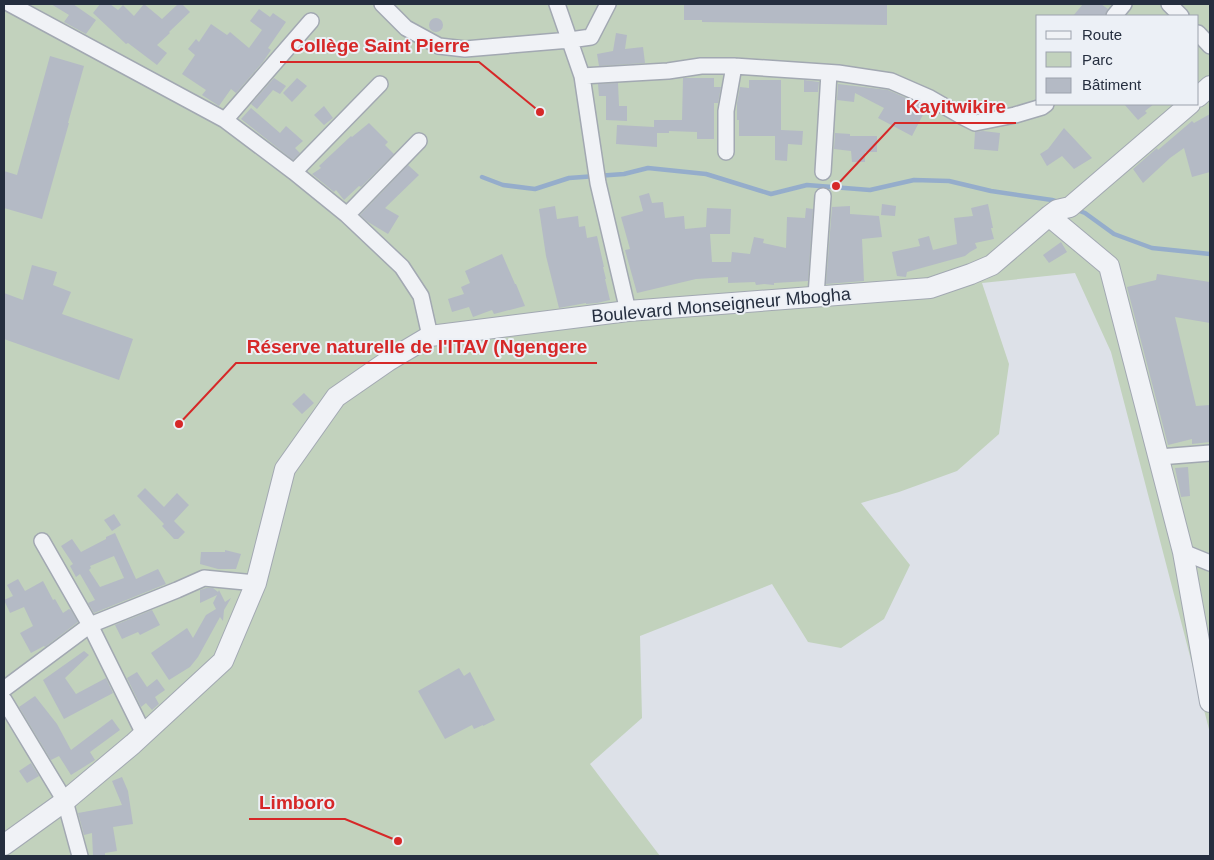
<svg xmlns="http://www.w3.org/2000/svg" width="1214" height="860" font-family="Arial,sans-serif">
  <rect width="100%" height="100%" fill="#dde1e8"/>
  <path fill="#c2d2bd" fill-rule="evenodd" d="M 4,4 L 1210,4 L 1210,733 L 1111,352 L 1075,273 L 982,283 L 1009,364 L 999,434 L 957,471 L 899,492 L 861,503 L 910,565 L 884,619 L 841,648 L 808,642 L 772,584 L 640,636 L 642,718 L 590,764 L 660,856 L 4,856 ZM 1038,16 L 1198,16 L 1198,104 L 1038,104 Z"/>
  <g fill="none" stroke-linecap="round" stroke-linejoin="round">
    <path stroke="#95adcb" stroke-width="4.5" d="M 482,177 L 503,185 L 535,189 L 569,178 L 624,174 L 648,168 L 706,174 L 771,194 L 807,185 L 870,190 L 914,180 L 949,181 L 991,191 L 1052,200 L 1058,202
      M 1077,210 L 1085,213 L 1114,234 L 1152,248 L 1210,254"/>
  </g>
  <path fill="#b4bac5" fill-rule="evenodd" d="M 51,4 L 73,4 L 96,20 L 86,34 L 64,22 L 69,15 Z
    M 100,4 L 110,4 L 118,10 L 123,5 L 134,16 L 144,4 L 162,19 L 178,4 L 182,4 L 190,12 L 169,32 L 170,33 L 157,45 L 167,53 L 157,65 L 128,43 L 126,44 L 93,13 Z
    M 684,4 L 887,4 L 887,25 L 702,22 L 702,20 L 684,20 Z
    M 1083,4 L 1101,4 L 1108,9 L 1104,16 L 1073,16 Z
    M 259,9 L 270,17 L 273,13 L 286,22 L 268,48 L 271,50 L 263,62 L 236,93 L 231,89 L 219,106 L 202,95 L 206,90 L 182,74 L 195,55 L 188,49 L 196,39 L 199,42 L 211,24 L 227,35 L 230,32 L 249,48 L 262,30 L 250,21 Z
    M429 25a7 7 0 1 1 14 0a7 7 0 1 1-14 0Z
    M 616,33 L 627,35 L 625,49 L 643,47 L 645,63 L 599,66 L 597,54 L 613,51 Z
    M 50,56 L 84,66 L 68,123 L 69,123 L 42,219 L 4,208 L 4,171 L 17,175 Z
    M 274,78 L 286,86 L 280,94 L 273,90 L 257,109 L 251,104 Z
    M 297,78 L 307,86 L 292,102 L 283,93 Z
    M 683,78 L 714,78 L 714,87 L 721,87 L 718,103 L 714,103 L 714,139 L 697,139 L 697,132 L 669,131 L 669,133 L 657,133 L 657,147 L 616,144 L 617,125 L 654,127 L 654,120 L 682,120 Z
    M 749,80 L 781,80 L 781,130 L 803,131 L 802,145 L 788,144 L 787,161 L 775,160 L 775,136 L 739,136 L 739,120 L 737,120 L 737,103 L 740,87 L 749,88 Z
    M 804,80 L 819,82 L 818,92 L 804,92 Z
    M 618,83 L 619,106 L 627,106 L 627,121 L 606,120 L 606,96 L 599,96 L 598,84 Z
    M 838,84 L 888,90 L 927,107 L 912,136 L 878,118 L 884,108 L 855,93 L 854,102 L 837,100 Z
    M 1124,104 L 1154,104 L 1145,111 L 1147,113 L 1138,120 Z
    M 324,106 L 333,118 L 324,125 L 314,115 Z
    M 251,108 L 280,133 L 286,126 L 303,141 L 295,148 L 300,153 L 293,160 L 241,119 Z
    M 1210,114 L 1210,172 L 1192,177 L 1184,148 L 1170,158 L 1143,183 L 1133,169 L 1157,148 L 1158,150 L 1192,121 L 1194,123 Z
    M 369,123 L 388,142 L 385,145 L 394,154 L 361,187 L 359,186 L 344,200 L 336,190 L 334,192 L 312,174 L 321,168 L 319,166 L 351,136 L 352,137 Z
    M 1064,128 L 1092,158 L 1074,169 L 1062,156 L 1047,166 L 1040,154 L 1048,149 Z
    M 983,131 L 1000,133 L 998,151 L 974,149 L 975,132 Z
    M 835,133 L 850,134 L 850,136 L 877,136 L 877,152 L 865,152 L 865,162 L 852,162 L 851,151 L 834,149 Z
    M 408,165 L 419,175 L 385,208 L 399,216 L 388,234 L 368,222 L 360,215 Z
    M 649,193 L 652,203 L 663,202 L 665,218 L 684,216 L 685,229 L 706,227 L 707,208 L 731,209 L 730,234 L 710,234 L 712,262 L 731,262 L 732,252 L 750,254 L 754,237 L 764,239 L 763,243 L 786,248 L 787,217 L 805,218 L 806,208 L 813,209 L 808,281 L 774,283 L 774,285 L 764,284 L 756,285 L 755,282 L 728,283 L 728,277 L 696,279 L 637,293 L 625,250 L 630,249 L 621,217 L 643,211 L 639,196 Z
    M 882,204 L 896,206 L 895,216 L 881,215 Z
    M 988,204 L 993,228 L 991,228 L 994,239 L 975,243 L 977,248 L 970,252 L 965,256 L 907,272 L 906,277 L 897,276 L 892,252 L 920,246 L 918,239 L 929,236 L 933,250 L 957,244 L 954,218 L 973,216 L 971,208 Z
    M 555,206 L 557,219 L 578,216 L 579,227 L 585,226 L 587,238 L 597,236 L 604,267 L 603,267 L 606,279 L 605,279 L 610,300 L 597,303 L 586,304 L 586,303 L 559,308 L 546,256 L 539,209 Z
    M 850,206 L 850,214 L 879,216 L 882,237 L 862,239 L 864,281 L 826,284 L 832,207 Z
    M 1061,242 L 1067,252 L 1049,263 L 1043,255 Z
    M 502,254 L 515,284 L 516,284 L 525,306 L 494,314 L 492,310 L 473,317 L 469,307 L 452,312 L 448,299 L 464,294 L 461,287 L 470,283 L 465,271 Z
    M 32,265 L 57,272 L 53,285 L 71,292 L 62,314 L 133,339 L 119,380 L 4,339 L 4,293 L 23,300 Z
    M 1157,274 L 1210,282 L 1210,323 L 1175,317 L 1196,406 L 1210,405 L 1210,442 L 1192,444 L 1192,439 L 1168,445 L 1127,287 L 1156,280 Z
    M 304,393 L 314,403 L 302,414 L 292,404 Z
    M 1188,467 L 1190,496 L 1181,497 L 1175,468 Z
    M 145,488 L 164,507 L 177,493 L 189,505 L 174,521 L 185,532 L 178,539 L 174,539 L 162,526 L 164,524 L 137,496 Z
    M 114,514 L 121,525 L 112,531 L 104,520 Z
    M 115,533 L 136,579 L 158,569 L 166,584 L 94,613 L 88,603 L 95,600 L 80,574 L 76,577 L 70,566 L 73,564 L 61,546 L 72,539 L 81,552 L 106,539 L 106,537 ZM 114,556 L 124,578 L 100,587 L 89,570 L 91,568 L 90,566 Z
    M 225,550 L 241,554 L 236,569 L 218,569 L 200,564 L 201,552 L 225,552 Z
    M 18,579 L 25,591 L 43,581 L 53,600 L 55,599 L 63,613 L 69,609 L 71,610 L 78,622 L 45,647 L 44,646 L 31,653 L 20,633 L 33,626 L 24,607 L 10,613 L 4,600 L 13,596 L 7,585 Z
    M 206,588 L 213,588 L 218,592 L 219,590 L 225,602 L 231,598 L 224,610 L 223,621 L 220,617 L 198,657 L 190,667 L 169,680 L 151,653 L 187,628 L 193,638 L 206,615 L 216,609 L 213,603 L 217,595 L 200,603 L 200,590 Z
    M 152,610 L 160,625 L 140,635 L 138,632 L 122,639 L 115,625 Z
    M 84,651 L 89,655 L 65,678 L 76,694 L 106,678 L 113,693 L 64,719 L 43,680 Z
    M 459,668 L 464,676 L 470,672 L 495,720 L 483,726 L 483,725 L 474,729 L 472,725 L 445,739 L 418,691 Z
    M 137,672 L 147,687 L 157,679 L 165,690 L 155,697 L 159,704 L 152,710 L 146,703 L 141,707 L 127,678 Z
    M 35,696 L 57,724 L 71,750 L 112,719 L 120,730 L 90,752 L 95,760 L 71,775 L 59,756 L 51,760 L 19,707 Z
    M 31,763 L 39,776 L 27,783 L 19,771 Z
    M 122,777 L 128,791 L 133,824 L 113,827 L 117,851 L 105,853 L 105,856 L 93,856 L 92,833 L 84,835 L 78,813 L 122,805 L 112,781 Z"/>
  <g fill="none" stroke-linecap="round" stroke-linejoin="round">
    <defs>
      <path id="minor" d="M 10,4 L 225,120 L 294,172 L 347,215 L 402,267 L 421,296 L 430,336
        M 382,4 L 406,28 L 439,46 L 465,49 L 570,40 L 591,37 L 608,4
        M 557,4 L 582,76 L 598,183 L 628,311
        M 1169,4 L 1181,16
        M 1114,16 L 1124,4
        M 1198,33 L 1210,46
        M 582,76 L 668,71 L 701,66 L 734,66 L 838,73 L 891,81 L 930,98 L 963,117 L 975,123 L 1015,115 L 1042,107 L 1046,104
        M 225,120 L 311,21
        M 726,152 L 726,111 L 734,66
        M 294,172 L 380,84
        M 823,172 L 829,73
        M 347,215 L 419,141
        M 816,296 L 823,196
        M 1159,457 L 1210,453
        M 42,541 L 90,625 L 144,734
        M 1183,552 L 1210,563
        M 4,689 L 90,625 L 177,590 L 204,578 L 256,583
        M 4,700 L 65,801 L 80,856"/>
      <path id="tertiary" d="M 1198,97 L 1210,86
        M 1049,216 L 1109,266 L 1183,552 L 1210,702
        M 4,845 L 65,801 L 133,744 L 223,661 L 256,583 L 285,469 L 336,397 L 388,361 L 430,336 L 628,311 L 930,288 L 971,274 L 992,265 L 1049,216 L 1057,210 L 1070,207 L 1190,104"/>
    </defs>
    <use href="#minor" stroke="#a2a8b2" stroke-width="18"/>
    <use href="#tertiary" stroke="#a2a8b2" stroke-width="22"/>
    <use href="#minor" stroke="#f0f2f6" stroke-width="15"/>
    <use href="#tertiary" stroke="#f0f2f6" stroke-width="20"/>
  </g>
  <g text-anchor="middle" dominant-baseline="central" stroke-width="4" stroke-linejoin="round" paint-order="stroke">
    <g font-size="18" fill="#252e3f" stroke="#ecf0f6">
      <text transform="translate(721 305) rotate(-5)">Boulevard Monseigneur Mbogha</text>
    </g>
  </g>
  <path fill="none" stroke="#d62828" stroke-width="2" d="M540 112L479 62H280M836 186L895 123H1016M179 424L236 363H597M398 841L345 819H249"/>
  <g fill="#d62828" stroke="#ecf0f6" stroke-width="2">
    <circle cx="540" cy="112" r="5"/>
    <circle cx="836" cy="186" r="5"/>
    <circle cx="179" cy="424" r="5"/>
    <circle cx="398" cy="841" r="5"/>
  </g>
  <g font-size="19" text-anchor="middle" font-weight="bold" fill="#d62828" stroke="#ecf0f6" stroke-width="4" stroke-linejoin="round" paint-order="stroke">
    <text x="380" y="52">Collège Saint Pierre</text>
    <text x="956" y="113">Kayitwikire</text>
    <text x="417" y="353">Réserve naturelle de l'ITAV (Ngengere</text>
    <text x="297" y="809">Limboro</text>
  </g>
  <rect width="1214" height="860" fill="none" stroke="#252e3f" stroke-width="10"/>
  <rect x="1036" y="15" width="162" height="90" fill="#ecf0f6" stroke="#9ca2ad"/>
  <rect x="1046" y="31" width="25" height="8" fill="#f0f2f6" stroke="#9ca2ad"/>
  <text x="1082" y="40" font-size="15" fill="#252e3f">Route</text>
  <rect x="1046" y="52" width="25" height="15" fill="#c2d2bd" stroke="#9ca2ad"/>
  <text x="1082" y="65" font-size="15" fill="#252e3f">Parc</text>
  <rect x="1046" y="78" width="25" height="15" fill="#b4bac5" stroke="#9ca2ad"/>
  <text x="1082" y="90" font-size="15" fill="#252e3f">Bâtiment</text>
</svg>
